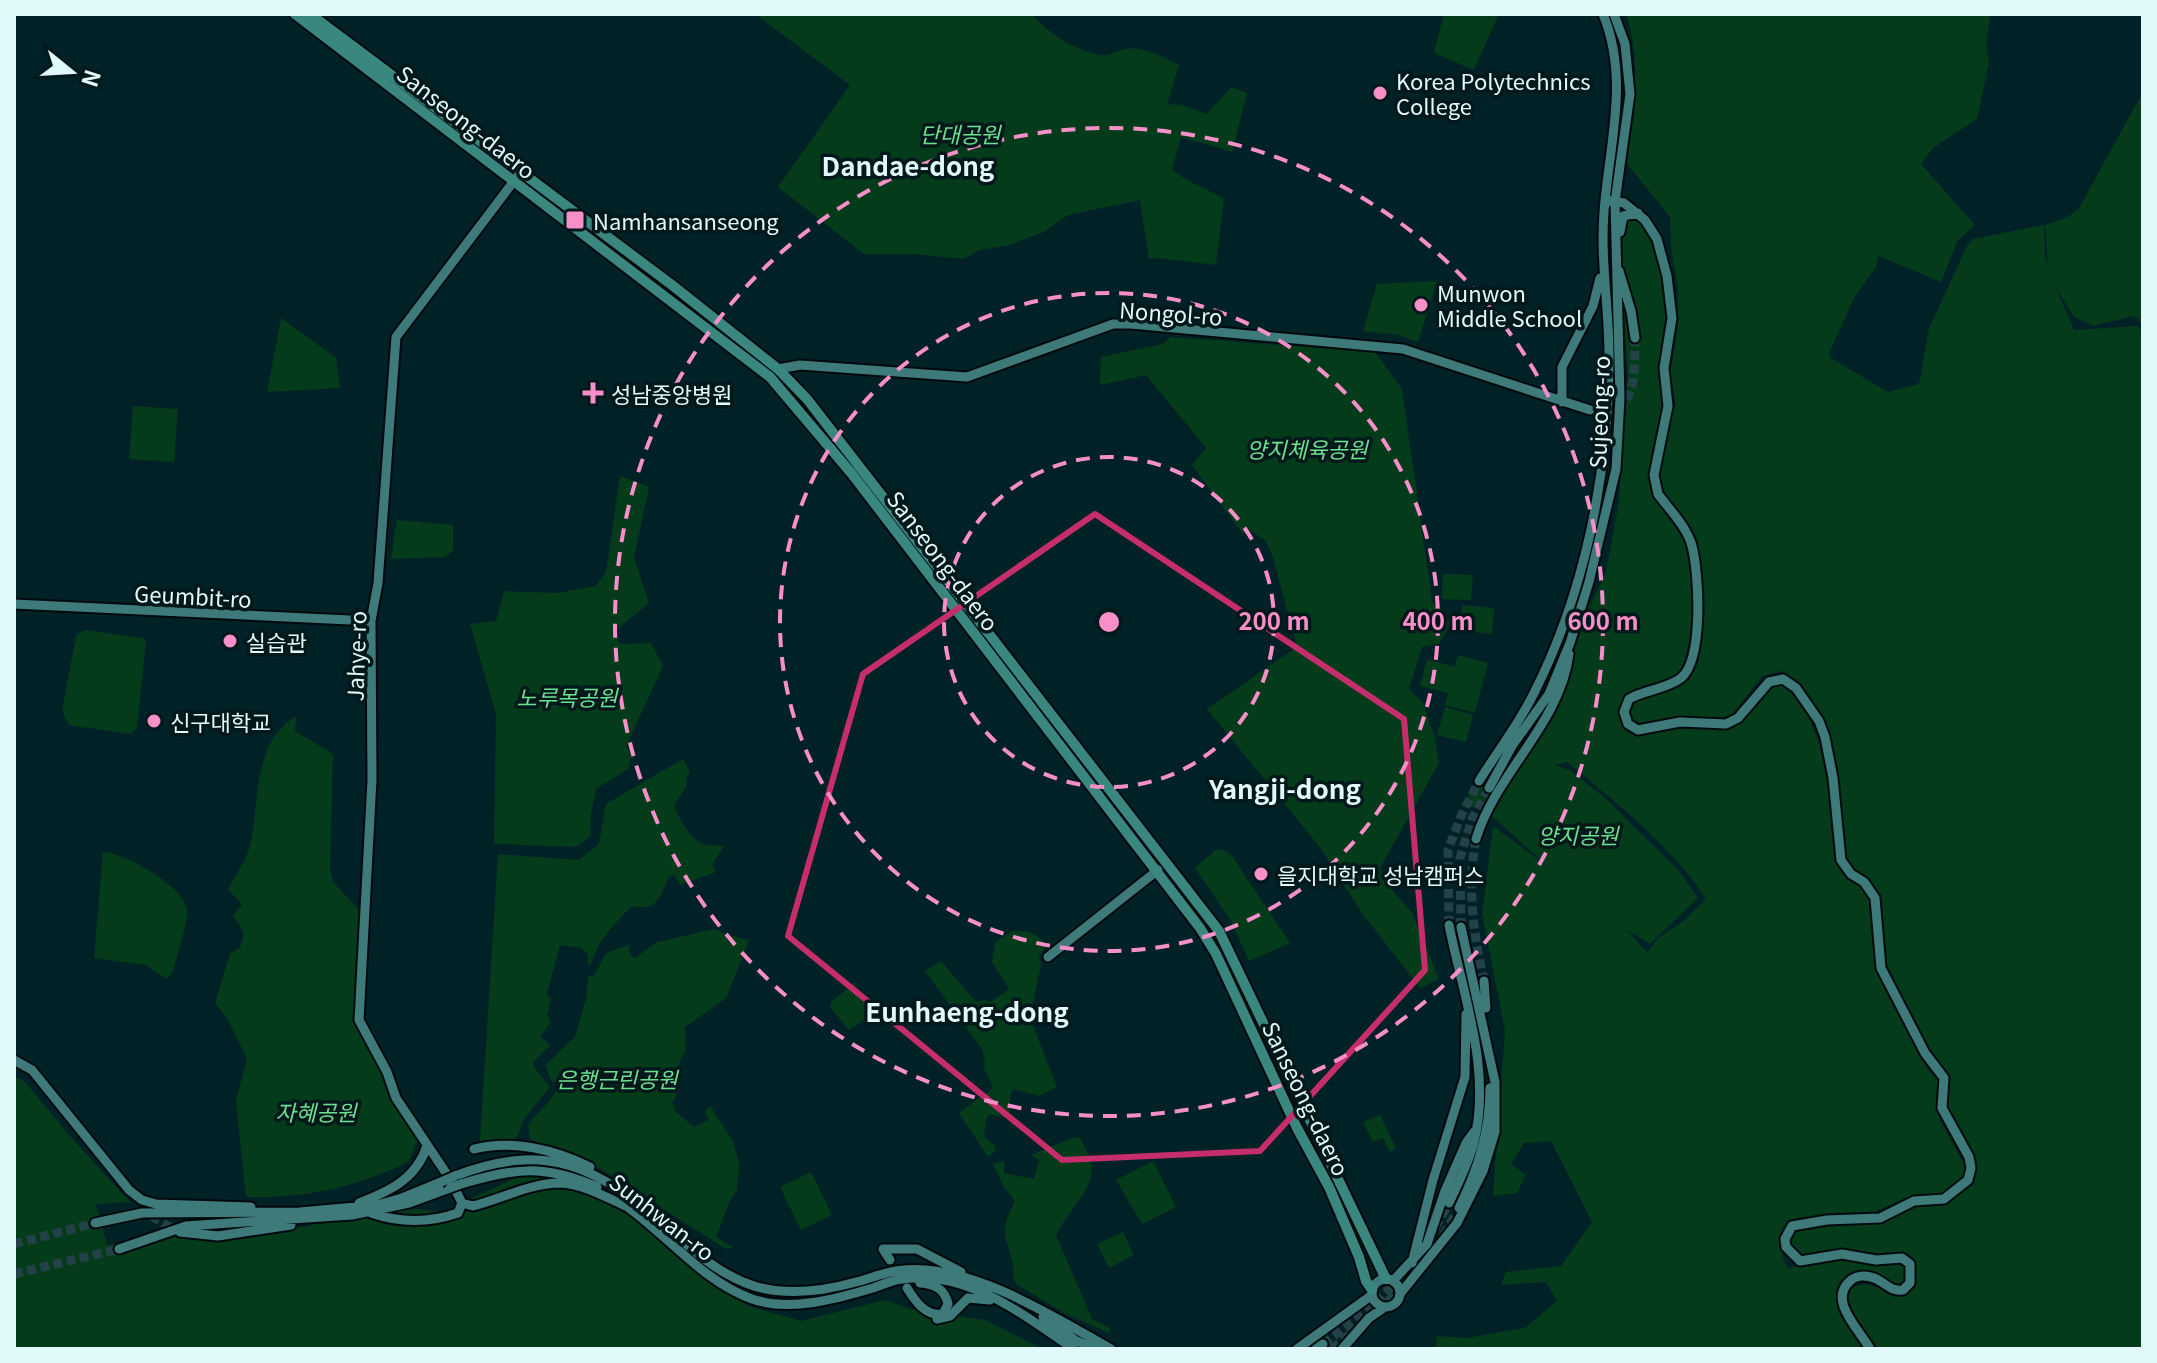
<svg xmlns="http://www.w3.org/2000/svg" width="2157" height="1363" font-family="Georgia,'Noto Sans KR',serif">
  <rect width="100%" height="100%" fill="#002227"/>
  <path fill="#043b1b" fill-rule="evenodd" d="M 755,14 L 1031,14 C 1050,34 1073,50 1101,55 C 1110,56 1117,51 1125,49 C 1143,45 1164,58 1179,65 L 1167,104 L 1182,105 L 1207,114 L 1231,87 L 1247,93 L 1232,152 L 1181,137 L 1172,169 C 1187,183 1207,188 1224,199 L 1216,265 L 1158,258 L 1149,259 L 1140,200 L 1068,215 L 1044,232 L 1006,246 L 979,250 L 964,259 L 914,254 L 864,254 L 778,187 L 850,85 Z
    M 1444,14 L 1499,14 L 1474,70 L 1434,53 Z
    M 1626,14 L 1991,14 L 1986,44 L 1989,62 L 1977,119 L 1933,148 L 1921,164 L 1975,225 L 1958,240 L 1941,282 L 1878,256 L 1876,267 L 1855,296 L 1829,353 L 1831,358 L 1888,392 L 1918,384 L 1920,381 L 1929,328 L 1967,246 L 1973,239 L 2044,225 L 2045,258 L 2048,264 L 2045,225 L 2068,217 L 2079,208 L 2143,92 L 2143,328 L 2138,318 L 2132,316 L 2093,326 L 2074,317 L 2055,286 L 2074,330 L 2138,326 L 2143,334 L 2143,1349 L 1876,1349 L 1850,1308 L 1847,1291 C 1874,1273 1880,1299 1907,1293 C 1918,1281 1922,1269 1909,1258 L 1830,1250 L 1799,1258 L 1789,1243 L 1790,1234 L 1800,1229 L 1829,1223 L 1874,1221 L 1921,1203 L 1943,1204 L 1957,1196 L 1976,1172 L 1944,1113 L 1944,1093 L 1934,1062 L 1882,964 L 1878,894 L 1845,859 L 1833,752 L 1819,714 L 1797,680 L 1782,671 L 1762,676 L 1731,716 L 1723,719 L 1688,717 L 1667,719 L 1639,726 L 1632,725 L 1628,715 L 1633,702 L 1678,684 L 1691,676 L 1703,631 L 1705,610 L 1697,546 L 1666,500 L 1659,481 L 1671,410 L 1676,405 L 1670,375 L 1678,325 L 1678,289 L 1671,248 L 1670,217 L 1625,161 C 1634,109 1642,66 1626,14 Z
    M 1626,214 C 1630,215 1635,215 1638,218 C 1674,242 1667,365 1666,405 L 1662,410 L 1650,481 L 1656,499 L 1688,546 L 1695,610 L 1694,631 L 1683,671 L 1669,680 L 1624,698 L 1619,711 L 1629,734 L 1679,727 L 1729,729 L 1739,722 L 1766,687 L 1776,682 C 1833,715 1826,808 1838,864 L 1845,874 L 1862,888 L 1873,903 L 1879,975 L 1928,1070 L 1940,1080 L 1937,1107 L 1940,1120 L 1966,1168 L 1962,1180 L 1943,1194 L 1908,1197 L 1872,1213 L 1792,1220 C 1778,1234 1778,1251 1788,1268 L 1846,1257 L 1877,1265 L 1897,1262 L 1908,1267 L 1907,1280 L 1900,1286 L 1854,1274 L 1842,1283 C 1836,1314 1845,1324 1862,1349 L 1436,1349 L 1437,1336 L 1467,1338 L 1525,1328 L 1557,1301 L 1546,1282 L 1501,1285 L 1506,1272 L 1561,1266 L 1592,1222 L 1551,1141 L 1524,1143 L 1511,1164 L 1526,1175 L 1517,1193 L 1493,1196 L 1505,1030 L 1482,914 L 1493,826 L 1551,869 L 1482,807 L 1461,807 L 1522,719 L 1527,727 L 1548,693 L 1606,572 L 1619,502 L 1628,375 L 1618,253 L 1620,222 ZM 1567,762 C 1612,799 1676,850 1706,899 L 1681,923 L 1658,938 L 1647,953 L 1627,930 L 1650,944 L 1698,898 L 1679,871 L 1604,797 L 1571,771 L 1555,765 Z
    M 1437,281 L 1418,342 L 1399,335 L 1363,331 L 1377,284 Z
    M 281,318 L 336,358 L 340,388 L 267,392 Z
    M 1171,337 L 1375,352 L 1402,389 L 1432,602 L 1443,610 L 1450,623 L 1440,643 L 1422,647 L 1409,689 L 1423,703 L 1435,738 L 1439,763 L 1380,868 L 1387,884 L 1413,914 L 1439,979 L 1420,988 L 1362,913 L 1319,846 L 1207,709 L 1297,647 L 1272,554 L 1265,540 L 1248,529 L 1243,534 L 1192,465 L 1206,448 L 1146,375 L 1100,385 L 1101,357 L 1163,344 Z
    M 133,406 L 178,409 L 174,462 L 129,459 Z
    M 620,476 L 649,487 L 634,557 L 649,603 L 614,632 L 620,644 L 651,643 L 663,666 L 626,746 L 632,755 L 628,769 L 596,789 L 590,818 L 591,836 L 577,847 L 494,844 L 496,714 L 470,624 L 496,621 L 504,591 L 557,593 L 596,586 L 606,572 Z
    M 397,520 L 453,525 L 453,551 L 445,557 L 391,559 Z
    M 1443,574 L 1473,575 L 1471,600 L 1442,599 Z
    M 1462,605 L 1494,608 L 1492,634 L 1460,630 Z
    M 84,630 L 143,638 L 146,641 L 137,727 L 131,734 L 69,725 L 62,711 L 76,636 Z
    M 1458,655 L 1488,663 L 1475,713 L 1445,705 L 1448,693 L 1420,686 L 1427,659 L 1455,667 Z
    M 1445,707 L 1473,715 L 1466,742 L 1437,735 Z
    M 296,716 L 295,731 L 333,754 L 330,870 L 333,882 L 366,917 L 359,1020 L 420,1135 L 409,1161 C 359,1187 302,1199 246,1197 L 236,1101 L 247,1059 L 227,1018 L 215,1003 L 230,954 L 240,948 L 244,933 L 233,915 L 242,905 L 228,889 C 235,876 245,862 249,849 C 261,804 250,745 296,716 Z
    M 683,759 L 690,772 L 686,779 L 687,786 L 674,805 C 679,819 689,837 703,844 C 709,846 717,845 724,846 L 712,864 L 716,872 L 680,885 L 675,875 L 669,877 C 659,897 658,912 632,906 C 620,918 605,933 597,949 C 593,956 593,961 588,967 L 588,955 L 581,948 L 560,945 L 547,994 L 551,999 L 547,1015 L 551,1022 L 540,1037 L 551,1045 L 533,1062 L 534,1067 L 550,1087 L 524,1119 L 518,1135 L 513,1140 L 505,1144 L 480,1141 L 498,854 L 579,860 L 599,844 L 606,804 Z
    M 1216,850 L 1224,850 L 1232,856 L 1290,943 L 1249,961 L 1231,921 L 1195,868 Z
    M 103,852 C 125,853 186,887 187,911 C 188,923 176,958 173,972 L 166,979 L 146,965 L 94,958 Z
    M 715,929 L 727,935 L 749,940 L 726,998 L 685,1027 L 686,1050 L 678,1065 C 681,1077 679,1094 672,1103 L 676,1112 L 694,1127 L 709,1120 L 705,1112 L 710,1106 L 733,1141 L 739,1164 L 737,1190 L 729,1202 L 716,1237 L 734,1248 L 726,1249 L 601,1169 L 530,1139 L 528,1125 C 536,1112 555,1100 558,1085 L 551,1080 L 545,1065 L 575,1037 L 586,999 L 588,976 L 594,976 L 606,953 L 630,944 L 629,952 L 634,959 L 657,942 Z
    M 1013,931 C 1028,931 1037,932 1046,946 L 1039,956 L 1041,964 L 1030,1018 L 1057,1087 L 1039,1096 L 1013,1089 L 1010,1097 L 1010,1118 L 989,1115 L 987,1117 L 984,1136 L 994,1145 L 996,1151 L 988,1157 L 959,1113 L 993,1088 L 984,1068 L 985,1062 L 982,1049 L 925,971 L 941,961 L 976,1002 L 985,1000 L 991,1002 L 1009,989 L 992,962 L 995,942 Z
    M 854,983 L 872,1009 L 872,1014 L 849,1030 L 830,1007 L 831,1002 Z
    M 14,1076 L 25,1082 L 68,1134 L 130,1202 L 96,1204 L 107,1245 L 190,1232 L 306,1227 L 373,1204 L 443,1212 L 526,1173 L 593,1183 L 717,1289 L 751,1307 L 801,1321 L 886,1300 L 910,1309 L 985,1320 L 1043,1349 L 14,1349 Z
    M 1380,1115 L 1396,1148 L 1390,1152 L 1383,1138 L 1373,1142 L 1363,1122 Z
    M 1075,1137 L 1081,1139 C 1084,1147 1090,1155 1091,1163 C 1097,1187 1064,1216 1056,1235 L 1092,1319 L 1110,1328 L 1109,1333 L 1064,1313 L 1016,1284 C 1012,1277 1014,1274 1013,1265 C 1006,1235 998,1232 1015,1201 L 1004,1187 L 993,1164 L 1004,1161 L 1004,1173 L 1034,1179 L 1039,1160 L 1031,1155 Z
    M 1153,1161 L 1176,1207 L 1142,1224 L 1116,1180 Z
    M 811,1172 L 832,1215 L 801,1230 L 780,1187 Z
    M 1123,1232 L 1134,1255 L 1109,1268 L 1097,1244 Z"/>
  <g fill="none" stroke-linecap="round" stroke-linejoin="round">
    <path stroke="#224247" stroke-width="9" stroke-dasharray="9 4.5" stroke-linecap="butt" d="M 1590,410 C 1639,420 1634,372 1635,338
      M 1476,839 C 1467,888 1473,932 1484,981
      M 1449,925 L 1448,850 L 1461,816 L 1479,781
      M 1461,927 L 1460,858 L 1472,819 L 1489,788
      M 140,1209 L 178,1232
      M 1435,1228 L 1449,1203
      M 1443,1236 L 1459,1208
      M 14,1244 L 95,1223
      M 14,1274 L 119,1249
      M 1378,1311 L 1402,1288
      M 1323,1344 L 1369,1310 L 1402,1276
      M 1332,1349 L 1354,1331"/>
    <defs>
      <path id="secondary" d="M 517,177 L 396,337 L 378,583 L 371,621 L 372,780 L 359,1020 L 387,1072 L 396,1098 L 450,1179 L 462,1203 L 473,1206 C 501,1199 531,1183 560,1183 C 585,1184 609,1199 632,1209
        M 1606,200 L 1624,203 L 1645,220 L 1657,239 L 1667,276 L 1672,318 L 1664,368 L 1668,406 L 1654,475 L 1658,494 C 1669,509 1687,527 1692,546 C 1699,573 1704,659 1681,678 C 1667,689 1644,690 1629,699 L 1624,712 L 1628,724 L 1638,730 L 1680,722 L 1726,724 L 1738,718 L 1769,682 L 1783,679 L 1796,688 L 1819,721 L 1825,737 L 1833,778 L 1841,860 L 1851,874 L 1864,882 L 1875,898 L 1881,968 L 1925,1053 L 1944,1078 L 1942,1108 L 1969,1157 L 1971,1168 L 1968,1180 L 1944,1199 L 1914,1201 L 1880,1218 L 1827,1220 L 1792,1226 L 1785,1239 L 1786,1247 L 1800,1261 L 1842,1254 L 1876,1260 L 1902,1258 L 1910,1264 L 1910,1283 L 1903,1290 C 1890,1292 1885,1282 1874,1278 C 1866,1275 1856,1275 1850,1281 C 1827,1301 1861,1331 1870,1349
        M 1620,232 L 1623,216 L 1638,213
        M 1619,271 L 1631,311 L 1635,338
        M 778,369 L 800,365 L 967,377 L 1113,324 L 1131,324 L 1403,349 L 1590,410
        M 1562,402 L 1562,367 L 1593,306 L 1600,278
        M 14,604 L 371,621
        M 1479,781 C 1497,752 1519,724 1534,693 C 1585,592 1608,476 1609,364 C 1610,313 1600,263 1604,212 C 1609,144 1630,80 1603,14
        M 1489,788 L 1512,746 L 1549,694 L 1570,643 L 1589,582 L 1616,469 L 1620,398 L 1615,202 L 1630,94 L 1625,44 L 1614,14
        M 1476,839 C 1496,773 1560,724 1569,654
        M 1449,925 C 1463,996 1493,1072 1473,1146 C 1467,1166 1458,1184 1449,1203
        M 1048,957 L 1158,870
        M 1484,981 L 1486,1008
        M 14,1060 L 32,1070 L 129,1190 L 142,1200 L 156,1204 L 251,1207
        M 474,1149 C 512,1139 556,1150 590,1167
        M 455,1176 C 548,1140 598,1167 669,1229 C 696,1253 720,1275 754,1286 C 787,1296 824,1291 856,1282 C 872,1278 887,1271 903,1270 C 970,1263 1054,1317 1111,1349
        M 461,1184 C 515,1168 543,1164 597,1187
        M 359,1203 C 390,1191 416,1179 427,1146
        M 629,1208 C 670,1238 703,1281 752,1299 C 790,1312 836,1299 873,1288 C 882,1285 892,1280 902,1279 C 967,1269 1023,1315 1074,1349
        M 1459,1208 C 1478,1169 1490,1132 1490,1088
        M 371,1213 C 400,1223 429,1223 458,1213 L 462,1203
        M 95,1223 L 142,1213 L 300,1212 L 377,1205 L 402,1198 L 441,1182
        M 180,1232 L 218,1236 L 291,1225
        M 119,1249 L 186,1226 L 352,1215 L 409,1203 L 450,1188
        M 883,1249 L 917,1249 L 961,1272
        M 883,1249 L 890,1260
        M 1412,1263 L 1433,1180 L 1465,1077 L 1466,1014
        M1372 1293a14 14 0 1 1 28 0a14 14 0 1 1-28 0Z
        M 1393,1281 L 1427,1244 L 1445,1191 L 1466,1143 L 1474,1132
        M 907,1288 C 915,1301 926,1317 943,1314 L 948,1304 C 945,1289 935,1284 920,1283
        M 1400,1294 L 1457,1223 L 1483,1171 L 1495,1132 L 1495,1082 L 1461,927
        M 1043,1317 L 1075,1340 L 1095,1349
        M 937,1319 L 950,1316 L 968,1298 L 990,1300
        M 1297,1349 L 1372,1295
        M 1316,1349 L 1323,1344
        M 1342,1349 L 1369,1318 L 1385,1307"/>
      <path id="primary" d="M 295,14 L 770,377 L 852,474 L 1200,928 L 1216,954 L 1297,1128 L 1329,1187 L 1359,1257 L 1366,1281 L 1372,1290
        M 310,14 L 672,285 L 778,369 L 807,399 L 1219,931 L 1386,1279"/>
    </defs>
    <use href="#secondary" stroke="#000a0d" stroke-width="13"/>
    <use href="#primary" stroke="#000a0d" stroke-width="14"/>
    <use href="#secondary" stroke="#3e7a79" stroke-width="9"/>
    <use href="#primary" stroke="#3a877f" stroke-width="10"/>
    <defs>
      <path id="secondary-bridge" d="M 441,1182 L 455,1176
        M 450,1188 L 461,1184"/>
    </defs>
    <use href="#secondary-bridge" stroke="#000a0d" stroke-width="13" stroke-linecap="butt"/>
    <use href="#secondary-bridge" stroke="#3e7a79" stroke-width="9"/>
  </g>
  <path fill="none" stroke="#c52e6b" stroke-width="6" stroke-linejoin="round" d="M 1095,514 L 1404,719 L 1425,970 L 1260,1151 L 1062,1160 L 788,936 L 863,674 Z"/>
  <g fill="none" stroke="#f98fc9" stroke-width="4" stroke-dasharray="14 10">
    <circle cx="1109" cy="622" r="165"/>
    <circle cx="1109" cy="622" r="329"/>
    <circle cx="1109" cy="622" r="494"/>
  </g>
  <g fill="#f98fc9" stroke="#02181b" stroke-width="3">
    <circle cx="1380" cy="93" r="8"/>
    <rect x="565" y="210" width="20" height="20" rx="4"/>
    <circle cx="1421" cy="305" r="8"/>
    <path d="M589 381h8v8h8v8h-8v8h-8v-8h-8v-8h8z"/>
    <circle cx="230" cy="641" r="8"/>
    <circle cx="154" cy="721" r="8"/>
    <circle cx="1261" cy="874" r="8"/>
  </g>
  <g text-anchor="middle" dominant-baseline="central" stroke-width="7" stroke-linejoin="round" paint-order="stroke">
    <g font-size="22" fill="#e2f9fc" stroke="#02181b" text-anchor="start">
      <text x="1396" y="80">Korea Polytechnics<tspan x="1396" dy="25">College</tspan></text>
      <text x="593" y="220">Namhansanseong</text>
      <text x="1437" y="292">Munwon<tspan x="1437" dy="25">Middle School</tspan></text>
      <text x="611" y="393">성남중앙병원</text>
      <text x="246" y="641">실습관</text>
      <text x="170" y="721">신구대학교</text>
      <text x="1277" y="874">을지대학교 성남캠퍼스</text>
    </g>
    <g font-size="22" fill="#e2f9fc" stroke="#02181b">
      <text transform="translate(467 121) rotate(38)">Sanseong-daero</text>
      <text transform="translate(1171 312) rotate(4)">Nongol-ro</text>
      <text transform="translate(1598 412) rotate(-88)">Sujeong-ro</text>
      <text transform="translate(944 560) rotate(53)">Sanseong-daero</text>
      <text transform="translate(193 595) rotate(3)">Geumbit-ro</text>
      <text transform="translate(355 656) rotate(-88)">Jahye-ro</text>
      <text transform="translate(1307 1098) rotate(64)">Sanseong-daero</text>
      <text transform="translate(663 1216) rotate(38)">Sunhwan-ro</text>
    </g>
    <g font-size="22" font-style="italic" fill="#6be08f" stroke="#02181b">
      <text x="960" y="133">단대공원</text>
      <text x="1307" y="448">양지체육공원</text>
      <text x="567" y="696">노루목공원</text>
      <text x="1578" y="834">양지공원</text>
      <text x="617" y="1078">은행근린공원</text>
      <text x="316" y="1111">자혜공원</text>
    </g>
    <g font-size="26" font-weight="bold" fill="#e2f9fc" stroke="#02181b">
      <text x="908" y="164">Dandae-dong</text>
      <text x="1285" y="787">Yangji-dong</text>
      <text x="967" y="1010">Eunhaeng-dong</text>
    </g>
  </g>
  <circle cx="1109" cy="622" r="12" fill="#f98fc9" stroke="#02181b" stroke-width="4"/>
  <g font-size="24" text-anchor="middle" font-weight="bold" fill="#f98fc9" stroke="#02181b" stroke-width="7" stroke-linejoin="round" paint-order="stroke">
    <text x="1274" y="630">200 m</text>
    <text x="1438" y="630">400 m</text>
    <text x="1603" y="630">600 m</text>
  </g>
  <rect width="2157" height="1363" fill="none" stroke="#e2f9fc" stroke-width="32"/>
  <g transform="translate(72 72) rotate(108)" stroke="#02181b" stroke-width="6" paint-order="stroke">
  <path d="M0-6L14 30L0 20L-14 30Z" fill="#e2f9fc"/>
  <text y="-12" font-size="22" font-weight="bold" text-anchor="middle" fill="#e2f9fc">N</text>
  </g>
</svg>
